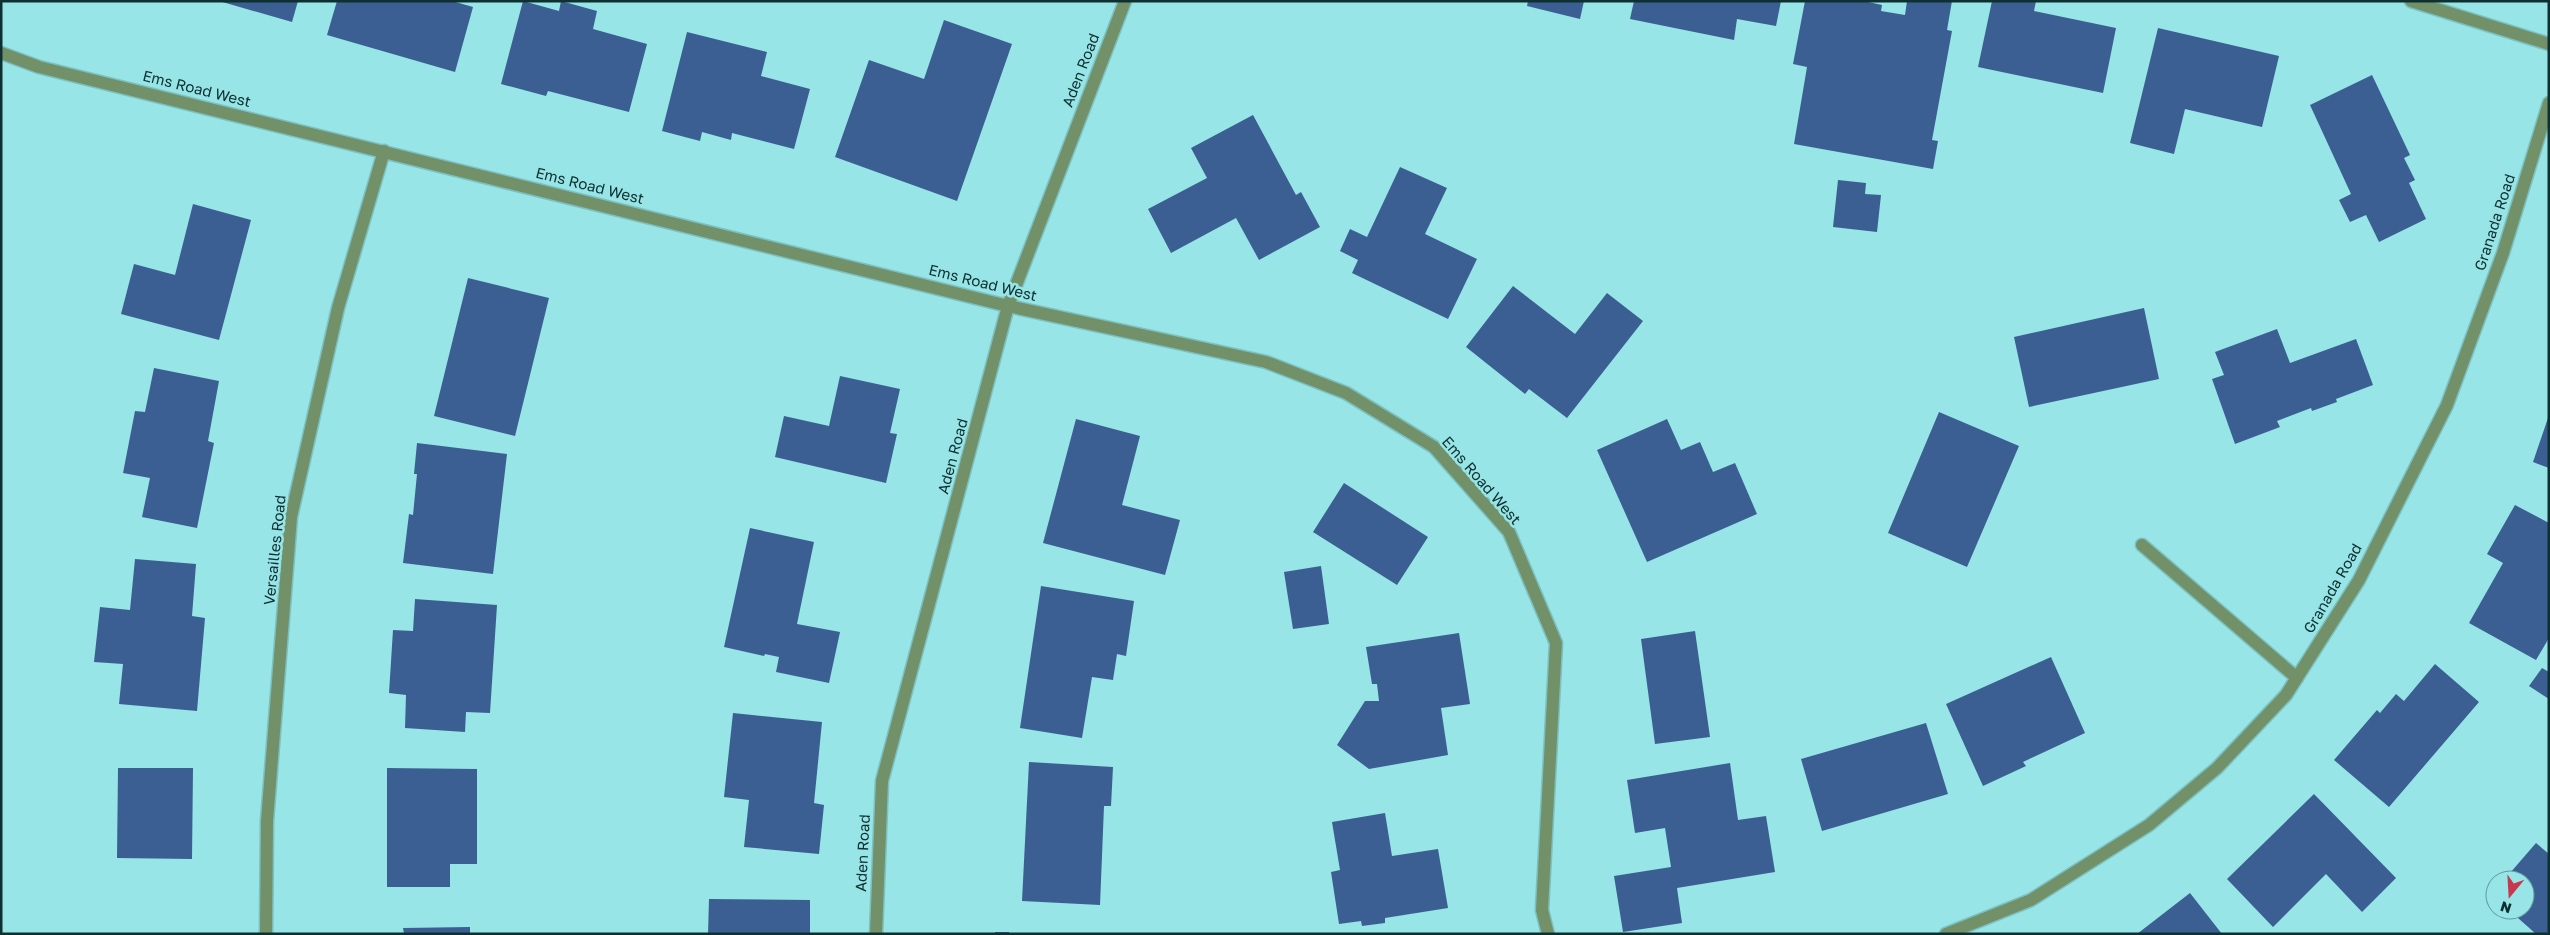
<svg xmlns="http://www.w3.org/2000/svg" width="2550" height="935" font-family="'Golos Text',sans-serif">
  <rect width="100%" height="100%" fill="#97e5e6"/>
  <path fill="#3b5f92" d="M 219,1 L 298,1 L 292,22 Z
    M 337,1 L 452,1 L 473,7 L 455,72 L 327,35 Z
    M 523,1 L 559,11 L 561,1 L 597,11 L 593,29 L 647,44 L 629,112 L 548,91 L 546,96 L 501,84 Z
    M 1528,1 L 1584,1 L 1580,19 L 1527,6 Z
    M 1634,1 L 1781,1 L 1776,26 L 1737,19 L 1734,40 L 1630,19 Z
    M 1805,1 L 1864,1 L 1882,5 L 1881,11 L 1905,15 L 1907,1 L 1952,1 L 1947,30 L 1952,31 L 1932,140 L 1938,141 L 1933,169 L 1794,144 L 1807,67 L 1793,64 Z
    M 1992,1 L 2036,1 L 2034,11 L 2116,28 L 2103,93 L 1978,67 Z
    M 944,20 L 1012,44 L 957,201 L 835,157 L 869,60 L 924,79 Z
    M 2158,28 L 2279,56 L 2262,127 L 2185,109 L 2174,154 L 2130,143 Z
    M 687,32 L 767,52 L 761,76 L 810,89 L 794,149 L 732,133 L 731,140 L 702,132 L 700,141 L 662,131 Z
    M 2372,75 L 2410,155 L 2404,158 L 2415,180 L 2409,183 L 2426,219 L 2379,242 L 2366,215 L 2350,222 L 2339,200 L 2351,194 L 2310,105 Z
    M 1253,115 L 1296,195 L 1301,192 L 1320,227 L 1259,260 L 1236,218 L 1171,253 L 1148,209 L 1207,178 L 1191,148 Z
    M 1400,167 L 1447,188 L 1425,234 L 1477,259 L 1448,319 L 1352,273 L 1358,260 L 1340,251 L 1350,229 L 1367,237 Z
    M 1838,180 L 1866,183 L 1865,194 L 1881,195 L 1877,232 L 1833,227 Z
    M 193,204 L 251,220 L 219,340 L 121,314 L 134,264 L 175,275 Z
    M 468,278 L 549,298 L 515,436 L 434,416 Z
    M 1513,286 L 1575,334 L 1607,293 L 1643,321 L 1567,418 L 1529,389 L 1525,394 L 1466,347 Z
    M 2144,308 L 2159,379 L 2029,407 L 2014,337 Z
    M 2277,329 L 2290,363 L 2356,339 L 2373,385 L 2336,399 L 2337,402 L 2312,411 L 2311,408 L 2277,421 L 2280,427 L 2235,444 L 2212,379 L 2224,375 L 2215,352 Z
    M 154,368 L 219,381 L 208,441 L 214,443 L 197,528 L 142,517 L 150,478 L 123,473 L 135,411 L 145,412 Z
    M 840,376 L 900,389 L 890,433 L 897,434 L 886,483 L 775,457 L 784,416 L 829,426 Z
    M 1939,412 L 2019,446 L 1967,567 L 1888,533 Z
    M 2548,418 L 2549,418 L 2549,468 L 2533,462 Z
    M 1076,419 L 1140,436 L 1122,505 L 1180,520 L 1165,575 L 1043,543 Z
    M 1667,419 L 1681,450 L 1700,442 L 1713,472 L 1735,463 L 1757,514 L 1647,562 L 1597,450 Z
    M 417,443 L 507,454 L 493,574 L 403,563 L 409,514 L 413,515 L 417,474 L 414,474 Z
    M 1344,483 L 1428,537 L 1397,585 L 1313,532 Z
    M 2515,505 L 2549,523 L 2549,638 L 2536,660 L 2469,623 L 2503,563 L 2487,554 Z
    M 750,528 L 814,542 L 797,624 L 840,632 L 829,683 L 776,672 L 779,657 L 765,654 L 764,656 L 724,647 Z
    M 135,559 L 196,564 L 192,616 L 205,618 L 197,711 L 119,704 L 123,664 L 94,662 L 100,607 L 130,610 Z
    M 1321,566 L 1329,624 L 1293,629 L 1284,572 Z
    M 1041,586 L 1134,601 L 1126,656 L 1117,654 L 1113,680 L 1092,677 L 1082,738 L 1020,728 Z
    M 415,599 L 497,605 L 490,713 L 466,712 L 465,732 L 405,728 L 406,695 L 389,693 L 393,630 L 413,631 Z
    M 1695,631 L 1710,737 L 1655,744 L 1641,639 Z
    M 1459,633 L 1470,704 L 1441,708 L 1448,755 L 1369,769 L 1337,745 L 1365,701 L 1379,701 L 1377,684 L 1372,684 L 1366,647 Z
    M 2051,657 L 2085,733 L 2023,762 L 2026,766 L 1983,786 L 1946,704 Z
    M 2435,664 L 2479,702 L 2389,807 L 2334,760 L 2377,710 L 2380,713 L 2396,694 L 2404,701 Z
    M 2542,668 L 2549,672 L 2549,699 L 2529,686 Z
    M 733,713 L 822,722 L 814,803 L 824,805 L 819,854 L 744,847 L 749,800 L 724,797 Z
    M 1926,723 L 1948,794 L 1822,831 L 1801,759 Z
    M 1029,762 L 1113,767 L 1111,806 L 1104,806 L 1100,905 L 1022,901 Z
    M 1730,763 L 1738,820 L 1766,816 L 1775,872 L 1677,888 L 1682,923 L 1623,932 L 1614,876 L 1671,867 L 1665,828 L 1635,833 L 1627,780 Z
    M 118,768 L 193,768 L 192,859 L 117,858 Z
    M 387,768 L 477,769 L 477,864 L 450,864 L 450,887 L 387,887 Z
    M 2314,794 L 2396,878 L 2362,912 L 2326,874 L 2273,927 L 2227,879 Z
    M 1385,813 L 1392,856 L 1438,849 L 1448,908 L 1385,918 L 1385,923 L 1362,926 L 1361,921 L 1339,924 L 1331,872 L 1340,870 L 1332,822 Z
    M 2536,843 L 2549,854 L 2549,931 L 2546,934 L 2536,934 L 2509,910 L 2525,910 L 2525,880 L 2504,880 Z
    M 2190,893 L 2222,934 L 2137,934 Z
    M 709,899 L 810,900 L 810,934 L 708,934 Z
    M 470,927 L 470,934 L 404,934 L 403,928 Z
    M 995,932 L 1009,932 L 1009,934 L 995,934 Z"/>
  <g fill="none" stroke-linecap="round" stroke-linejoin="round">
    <defs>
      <path id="minor" d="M 2411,1 L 2549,44
        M 1,53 L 39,67 L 1008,306 L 1266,362 L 1346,393 L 1434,447 L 1509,532 L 1556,643 L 1542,910 L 1548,934
        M 2142,545 L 2297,678
        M 266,934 L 267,821 L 291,517 L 338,308 L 384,151
        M 876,934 L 882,781 L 1008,306 L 1125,1
        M 1946,934 L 2031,900 L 2149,825 L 2217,768 L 2286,695 L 2359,580 L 2447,405 L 2503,253 L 2549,103"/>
    </defs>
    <use href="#minor" stroke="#7cc1c2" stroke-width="15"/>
    <use href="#minor" stroke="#739168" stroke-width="12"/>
  </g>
  <g text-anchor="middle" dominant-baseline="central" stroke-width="5" stroke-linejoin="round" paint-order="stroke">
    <g font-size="15" fill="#0f3031" stroke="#97e5e6">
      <text transform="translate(1080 70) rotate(-69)">Aden Road</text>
      <text transform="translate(197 88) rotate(14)">Ems Road West</text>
      <text transform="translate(590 185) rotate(14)">Ems Road West</text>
      <text transform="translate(2494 222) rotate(-72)">Granada Road</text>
      <text transform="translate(983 282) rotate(14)">Ems Road West</text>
      <text transform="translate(952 456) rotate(-75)">Aden Road</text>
      <text transform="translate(1482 480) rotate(49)">Ems Road West</text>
      <text transform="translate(274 550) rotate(-84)">Versailles Road</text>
      <text transform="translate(2332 588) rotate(-60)">Granada Road</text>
      <text transform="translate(862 853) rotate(-87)">Aden Road</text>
    </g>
  </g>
  <rect width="2550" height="935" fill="none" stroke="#0f3031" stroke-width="5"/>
  <g transform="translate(2510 895) rotate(198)"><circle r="24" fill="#97e5e6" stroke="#619d9e"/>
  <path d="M0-4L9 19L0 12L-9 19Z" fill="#c8384c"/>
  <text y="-8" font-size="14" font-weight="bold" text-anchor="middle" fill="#0f3031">N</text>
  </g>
</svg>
